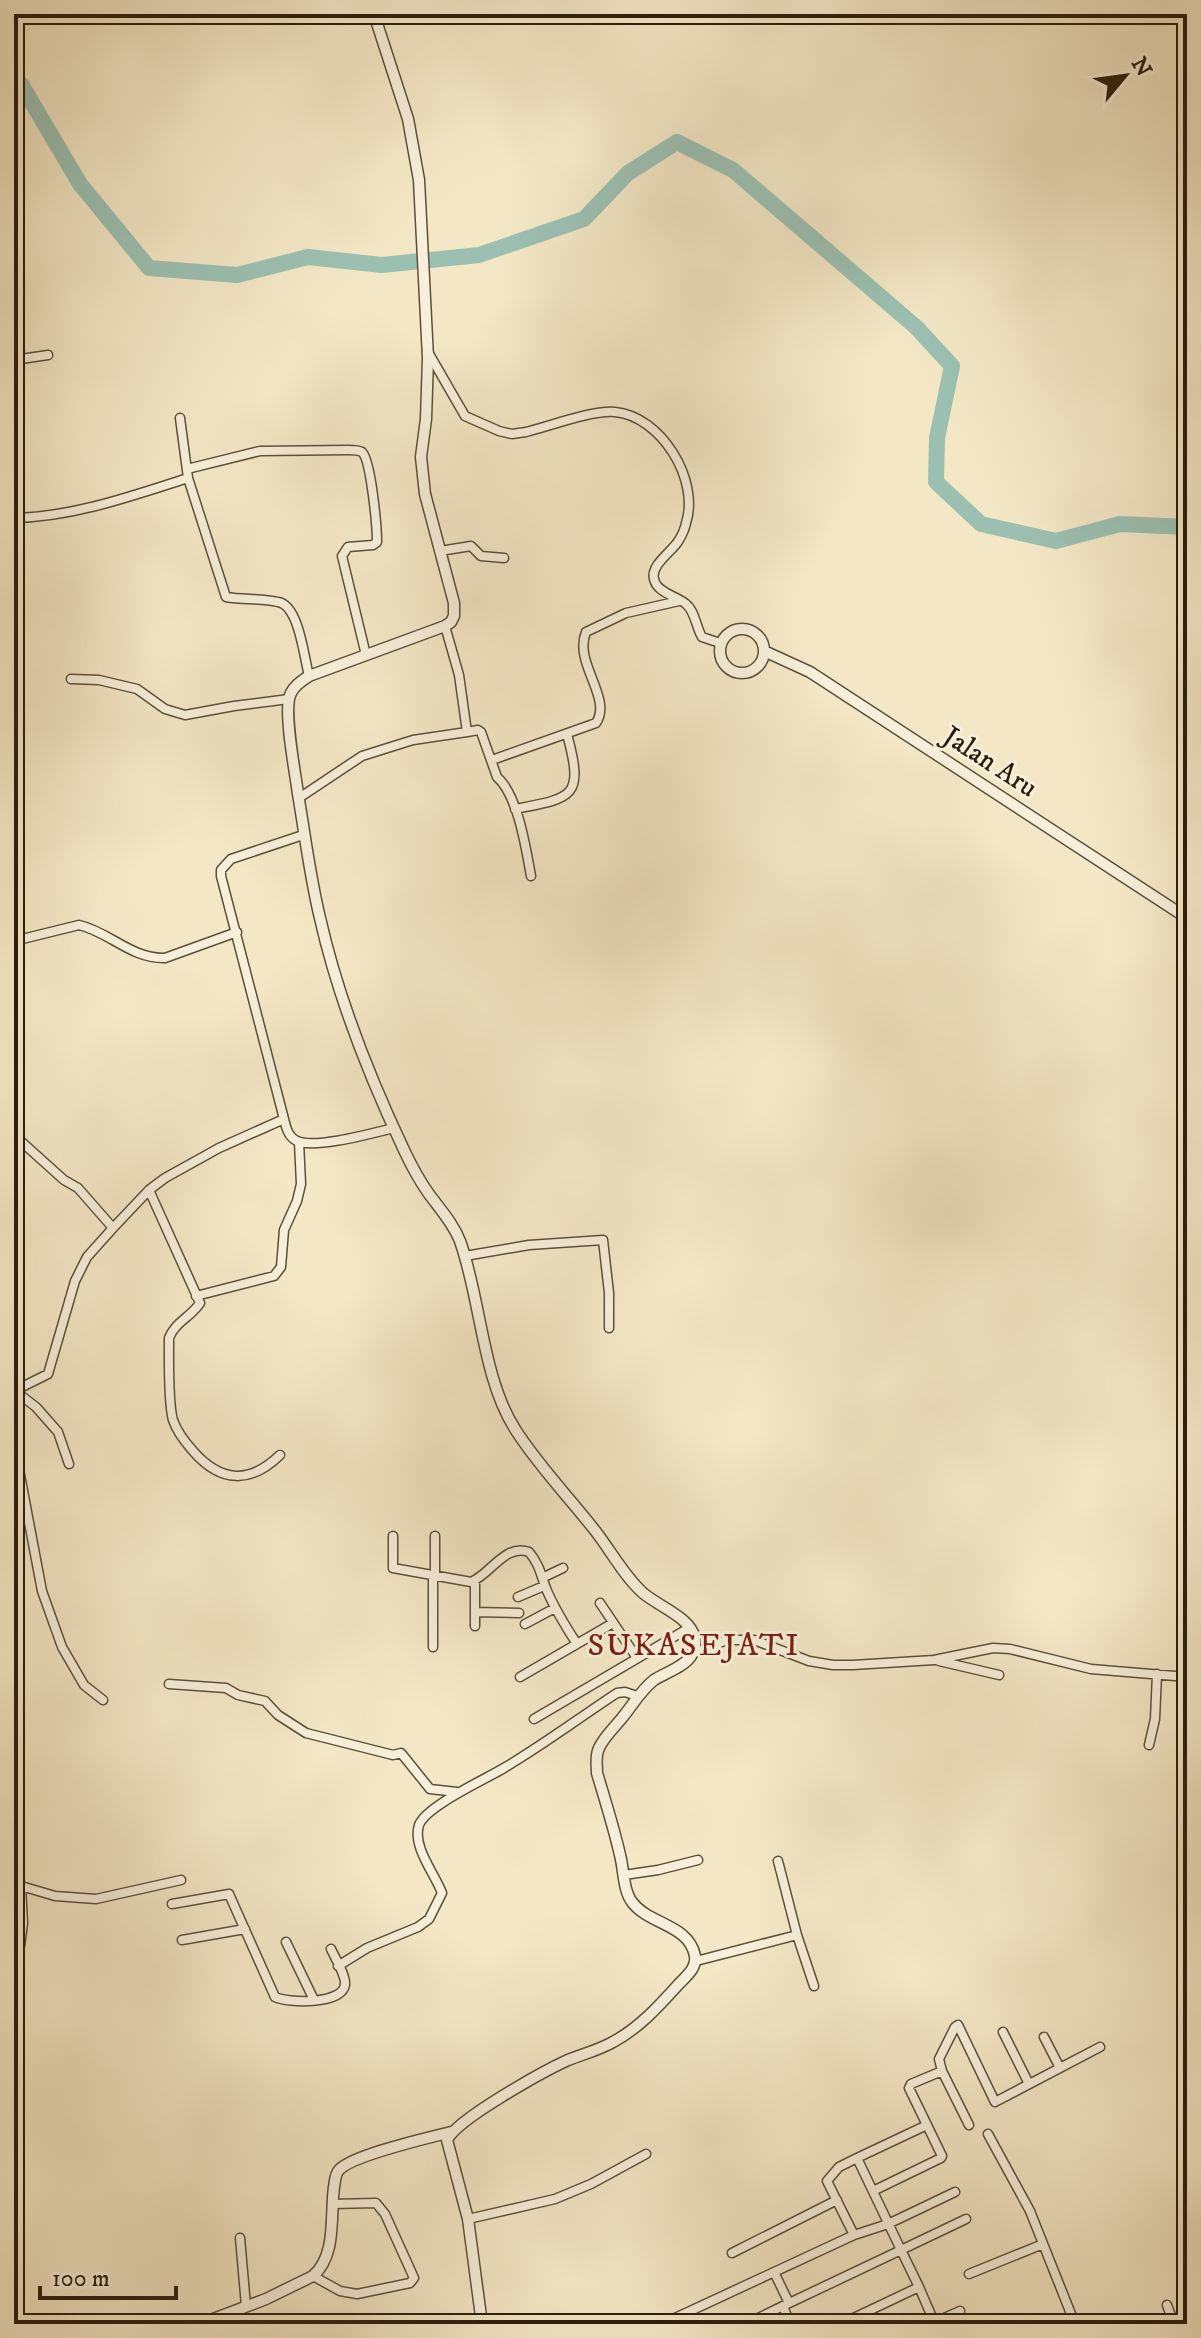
<svg xmlns="http://www.w3.org/2000/svg" width="1201" height="2338" font-family="'IM FELL DW Pica',serif">
  <rect width="100%" height="100%" fill="#f3e7c5"/>
  <filter id="stains"><feTurbulence type="fractalNoise" baseFrequency=".0025" numOctaves="4"/><feColorMatrix values="0 0 0 0 .2 0 0 0 0 .09 0 0 0 0 .02 0 0 0 .5 -.17"/></filter>
  <radialGradient id="worn" r=".72"><stop offset=".6" stop-color="#630" stop-opacity="0"/><stop offset="1" stop-color="#630" stop-opacity=".3"/></radialGradient>
  <g fill="none" stroke-linecap="round" stroke-linejoin="round">
    <path stroke="#9bc0b2" stroke-width="16" d="M 14,79 L 21,84 L 80,184 L 149,268 L 237,275 L 308,257 L 382,265 L 479,255 L 584,219 L 628,173 L 677,142 L 733,170 L 916,327 L 952,366 L 937,438 L 936,482 L 981,524 L 1056,541 L 1120,524 L 1187,527"/>
    <defs>
      <path id="minor" d="M 428,352 L 465,416 L 499,431 L 512,434 L 526,432 C 550,426 592,410 615,412 C 661,416 700,480 686,523 C 685,528 682,535 679,540 C 673,551 650,565 654,579 C 657,593 677,596 686,604 C 695,611 696,627 702,637 L 720,643
        M 14,360 L 48,355
        M 180,418 L 188,478 L 226,597 C 243,600 261,598 278,602 C 299,605 304,657 309,676
        M 187,469 L 260,451 L 349,450 C 354,450 358,450 362,452 C 371,460 377,527 377,542 L 373,545 L 348,547 L 342,556 L 366,655
        M 14,518 C 73,517 132,496 188,478
        M 440,551 L 471,546 L 481,556 L 504,558
        M 445,626 L 459,675 L 467,732 L 478,730 L 481,732 L 497,777 C 518,795 526,849 531,876
        M 71,679 L 99,680 L 137,689 L 165,709 L 185,715 L 234,706 L 289,699
        M 492,760 L 596,723 C 613,698 573,663 586,632 L 626,613 L 679,601
        M 299,798 L 362,756 L 413,740 L 467,732
        M 515,809 C 574,798 584,797 567,734
        M 14,941 L 79,925 C 110,932 131,959 165,958 L 237,932
        M 284,1119 L 221,876 L 221,870 L 231,859 L 303,835
        M 14,1135 L 64,1180 L 78,1188 L 113,1228
        M 149,1190 L 200,1303 C 191,1317 175,1322 169,1338 C 169,1357 168,1403 173,1420 C 177,1432 185,1442 193,1451 C 221,1483 250,1484 280,1455
        M 465,1256 L 529,1245 L 603,1240 L 609,1293 L 609,1328
        M 196,1296 L 274,1276 L 281,1267 L 284,1230 L 297,1201 L 301,1184 L 299,1142
        M 14,1391 L 48,1374 L 75,1281 L 87,1257 L 113,1228 L 149,1190 L 165,1178 L 219,1148 L 284,1119 C 286,1127 288,1137 297,1141 C 316,1149 373,1133 394,1128
        M 15,1391 L 36,1407 L 58,1432 L 69,1464
        M 14,1443 L 42,1591 L 62,1647 L 84,1685 L 103,1700
        M 393,1536 L 393,1568 L 471,1582 C 490,1575 505,1543 529,1552 C 541,1566 541,1578 548,1593 C 556,1611 566,1627 577,1644
        M 435,1536 L 435,1576
        M 433,1575 L 433,1647
        M 544,1577 L 563,1568
        M 518,1597 L 544,1586
        M 600,1603 L 637,1658
        M 475,1612 L 519,1613
        M 525,1624 L 555,1608
        M 475,1626 L 475,1580
        M 694,1653 L 727,1640 L 754,1640 L 809,1661 L 833,1665 L 853,1665 L 934,1660 L 993,1648 L 1010,1649 L 1091,1669 L 1187,1677
        M 939,1661 L 999,1675
        M 520,1677 L 613,1623
        M 169,1684 L 226,1688 L 238,1695 L 265,1701 L 278,1715 L 306,1733 L 393,1755 L 401,1753 L 430,1789 L 457,1792
        M 534,1719 L 689,1628
        M 1149,1745 L 1155,1719 L 1157,1674
        M 778,1861 L 797,1935 L 814,1986
        M 14,1870 L 21,1886 L 55,1896 L 96,1899 L 181,1880
        M 624,1875 L 658,1870 L 698,1860
        M 172,1904 L 229,1894 L 275,1997 C 288,2003 341,2005 345,1985 C 346,1975 335,1958 331,1949
        M 182,1940 L 245,1929
        M 286,1942 L 314,2000
        M 20,1946 L 23,1923 L 21,1886
        M 696,1961 L 797,1935
        M 338,1966 L 367,1948 L 418,1927 L 429,1919 L 442,1893 C 435,1874 412,1847 419,1825 C 426,1806 486,1779 504,1768 C 543,1745 579,1718 617,1693 L 625,1692 L 637,1696
        M 1003,2032 L 1029,2084
        M 1044,2037 L 1060,2068
        M 942,2071 L 969,2125
        M 988,2134 L 1030,2211 L 1075,2324
        M 857,2158 L 927,2125 L 909,2088 L 911,2084 L 942,2071 L 939,2059 L 955,2027 L 958,2025 L 995,2102 L 1100,2047
        M 873,2191 L 941,2158 L 942,2156 L 927,2125
        M 955,2192 L 888,2224 L 854,2235 L 827,2181 L 839,2167 L 857,2158 L 901,2250 L 966,2219
        M 468,2219 L 555,2199 L 591,2184 L 646,2154
        M 240,2238 L 246,2306
        M 732,2253 L 837,2200
        M 774,2272 L 789,2303
        M 969,2274 L 1043,2244
        M 313,2276 L 340,2291 L 357,2294 L 410,2283 L 414,2278 L 385,2214 L 376,2203 L 332,2204
        M 1167,2305 L 1174,2324
        M 783,2306 L 901,2250 L 919,2287
        M 673,2319 L 854,2235
        M 746,2324 L 783,2306 L 790,2324
        M 841,2324 L 919,2287 L 935,2324
        M 931,2324 L 960,2311"/>
      <path id="tertiary" d="M 374,14 L 408,119 L 419,180 L 428,358 L 426,419 L 421,457 L 425,494 L 454,603 L 454,616 L 451,622 L 445,626 L 309,676 C 300,682 291,688 289,699 C 285,720 295,771 298,794 C 305,835 310,877 320,918 C 338,998 369,1076 404,1150 C 411,1165 419,1180 429,1194 C 440,1209 453,1223 460,1241 C 481,1300 482,1377 515,1429 C 537,1464 567,1495 593,1528 C 610,1549 623,1575 643,1593 C 658,1606 690,1617 695,1638 C 696,1643 694,1652 691,1656 C 684,1667 665,1673 654,1680 C 640,1691 633,1705 622,1718 C 614,1728 604,1737 599,1748 C 595,1756 597,1765 597,1773 C 605,1800 614,1828 620,1855 C 624,1870 623,1890 632,1902 C 649,1925 689,1924 695,1956 C 697,1969 685,1977 677,1986 C 658,2007 639,2028 613,2042 C 599,2050 583,2054 568,2060 C 544,2071 457,2119 447,2140 L 468,2219 L 482,2324
        M720 651a22 22 0 1 1 44 0a22 22 0 1 1-44 0Z
        M 764,651 L 810,672 L 1187,918
        M 200,2324 L 266,2299 L 313,2276 C 337,2255 330,2216 334,2187 C 335,2182 335,2174 339,2170 C 352,2155 428,2138 451,2132"/>
    </defs>
    <use href="#minor" stroke="#5c503a" stroke-width="11"/>
    <use href="#tertiary" stroke="#5c503a" stroke-width="13"/>
    <use href="#minor" stroke="#f7efd9" stroke-width="8"/>
    <use href="#tertiary" stroke="#f7efd9" stroke-width="10"/>
  </g>
  <g text-anchor="middle" dominant-baseline="central" stroke-width="6" stroke-linejoin="round" paint-order="stroke">
    <g font-size="28" fill="#2a1d0b" stroke="#f7efd9">
      <text transform="translate(990 762) rotate(33)">Jalan Aru</text>
    </g>
    <g font-size="32" letter-spacing="2" fill="#7a1f14" stroke="#f7efd9">
      <text x="694" y="1646">SUKASEJATI</text>
    </g>
  </g>
  <rect width="1201" height="2338" fill="none" stroke="#f3e7c5" stroke-width="48"/>
  <rect x="16" y="16" width="1169" height="2306" fill="none" stroke="#2a1d0b" stroke-width="4"/>
  <rect x="24" y="24" width="1153" height="2290" fill="none" stroke="#2a1d0b" stroke-width="2"/>
  <g transform="translate(1125 76) rotate(61)" stroke="#f7efd9" stroke-width="6" paint-order="stroke">
  <path d="M0-6L14 30L0 20L-14 30Z" fill="#2a1d0b"/>
  <text y="-12" font-size="22" font-weight="bold" text-anchor="middle" fill="#2a1d0b">N</text>
  </g>
  <path d="M40 2286v12h136v-12" fill="none" stroke="#2a1d0b" stroke-width="4"/>
  <text x="52" y="2286" font-size="24" fill="#2a1d0b" stroke="#f7efd9" stroke-width="6" paint-order="stroke">100 m</text>
  <rect width="100%" height="100%" filter="url(#stains)"/>
  <rect width="100%" height="100%" fill="url(#worn)"/>
</svg>
